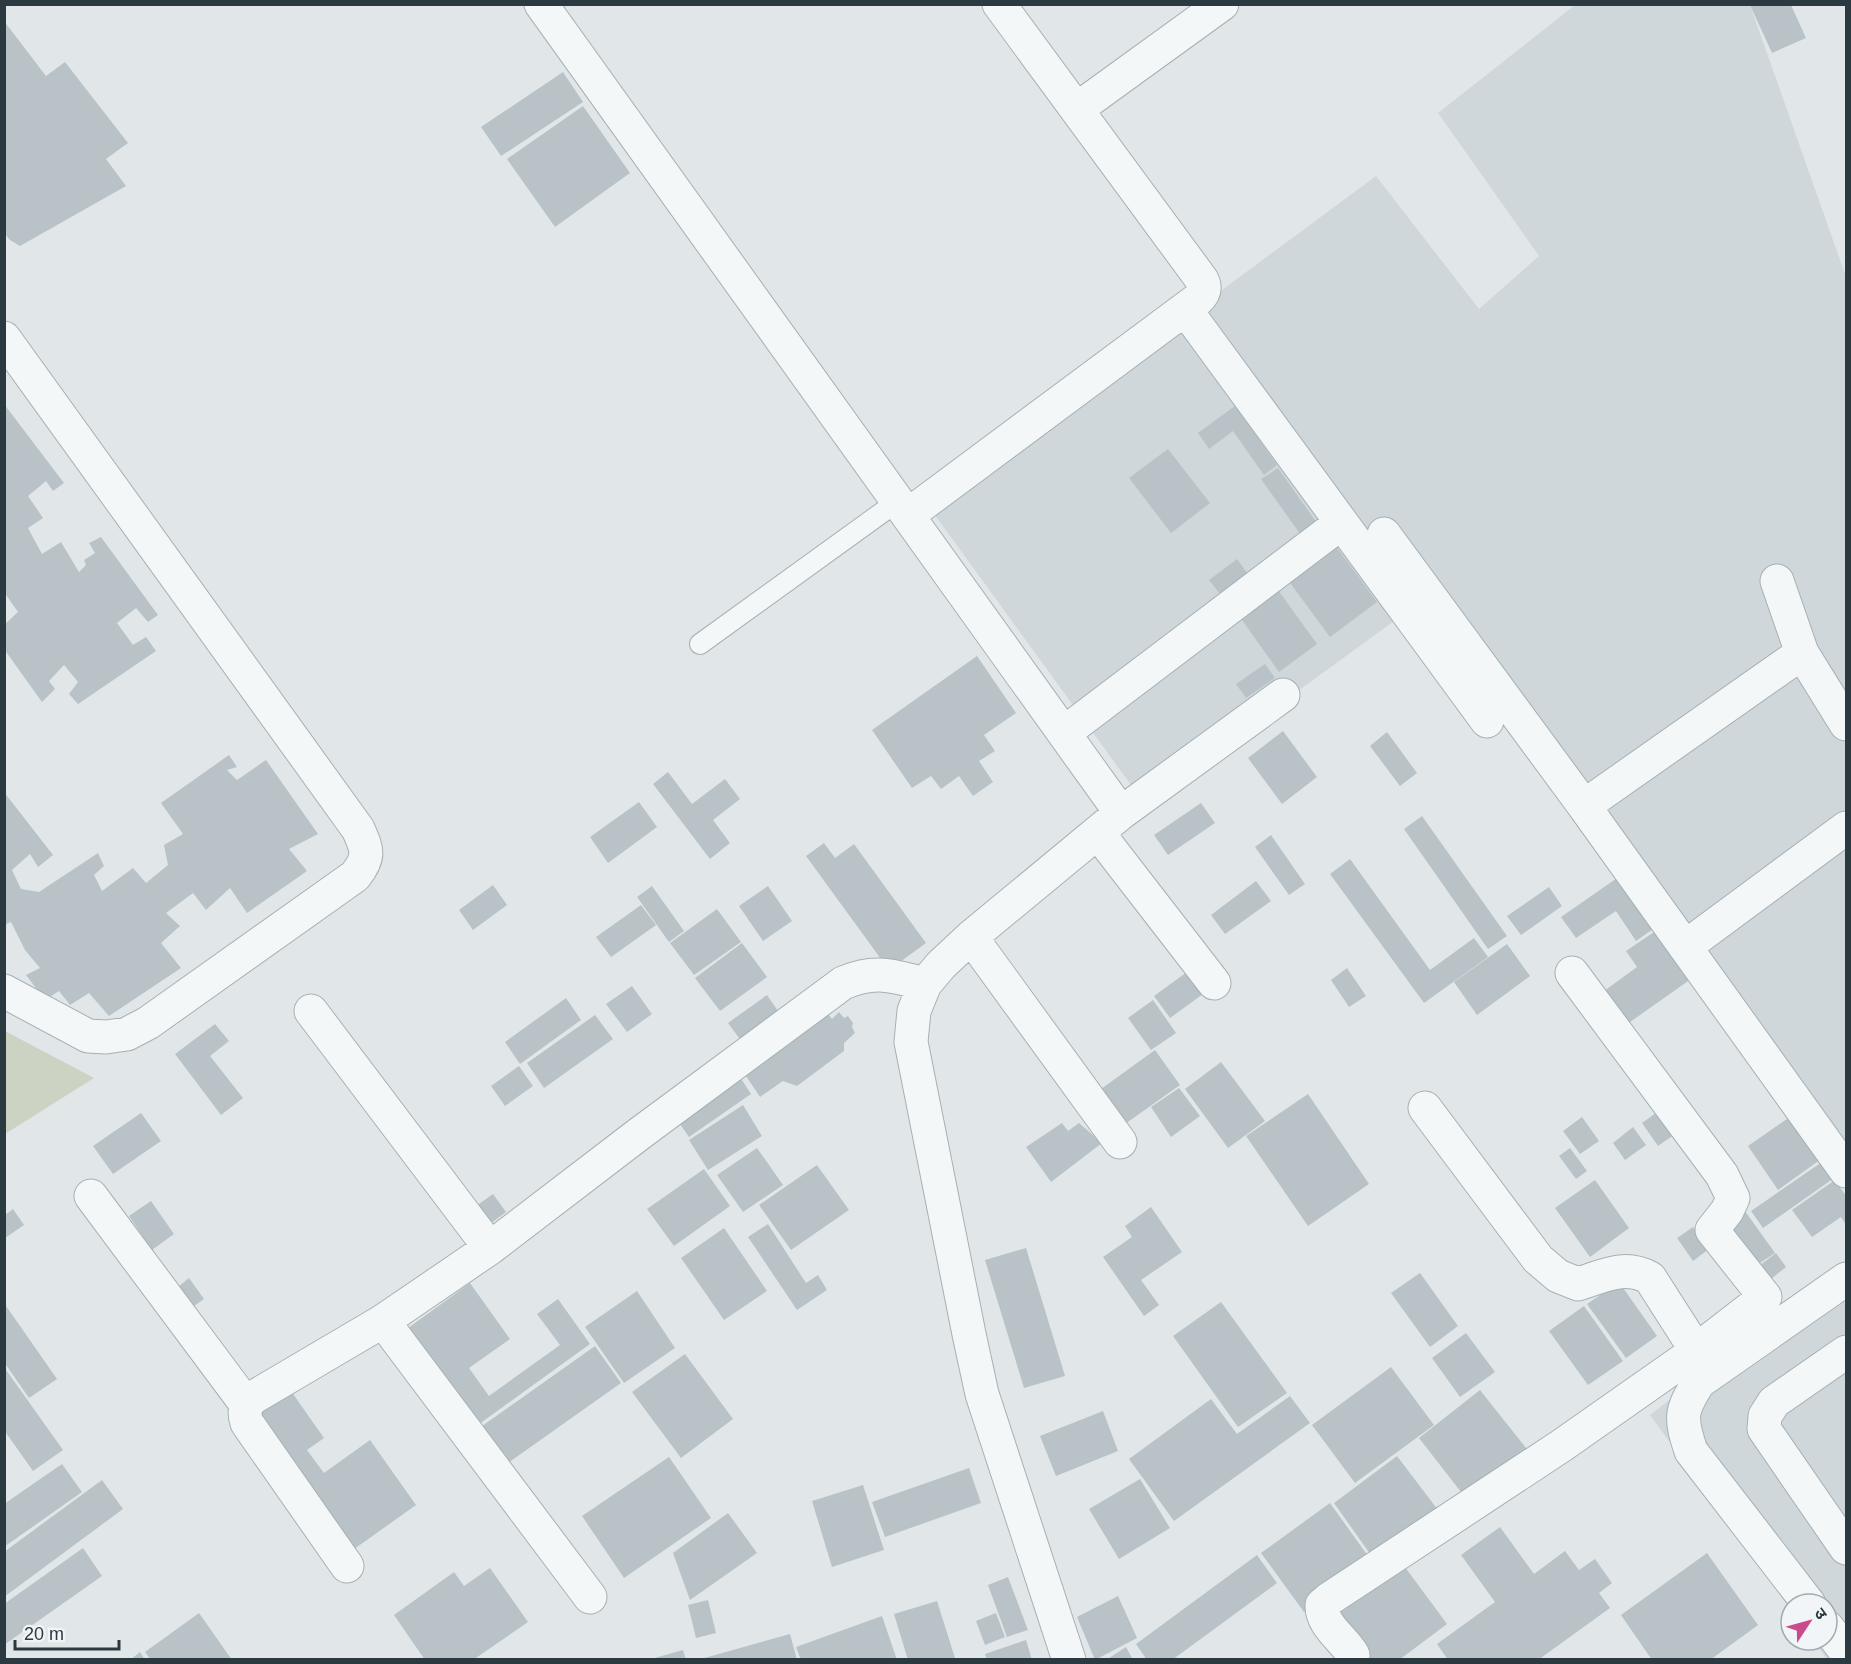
<svg xmlns="http://www.w3.org/2000/svg" width="1851" height="1664" font-family="Arial,'Noto Sans Devanagari',sans-serif">
  <rect width="100%" height="100%" fill="#e1e7e9"/>
  <path fill="#cfd7db" d="M 1575,5 L 1750,5 L 1846,277 L 1846,1151 L 1419,603 L 1144,803 L 929,507 L 1376,176 L 1479,309 L 1539,256 L 1438,113 Z
    M 1846,1263 L 1846,1659 L 1827,1659 L 1813,1640 L 1827,1640 L 1827,1604 L 1791,1604 L 1791,1610 L 1650,1415 Z"/>
  <path fill="#ccd3c3" d="M 5,1031 L 94,1078 L 5,1134 Z"/>
  <path fill="#b9c2c6" d="M 1750,5 L 1791,5 L 1806,38 L 1772,53 Z
    M 4,21 L 46,76 L 65,62 L 128,143 L 106,159 L 126,186 L 20,246 L 10,240 L 4,233 Z
    M 563,72 L 583,102 L 501,156 L 481,127 Z
    M 583,106 L 630,173 L 555,227 L 507,159 Z
    M 4,404 L 64,483 L 53,491 L 46,481 L 28,496 L 43,518 L 28,528 L 42,554 L 61,542 L 79,572 L 86,565 L 84,560 L 95,553 L 89,543 L 101,537 L 158,615 L 148,622 L 136,608 L 117,623 L 133,645 L 146,637 L 156,651 L 78,704 L 69,694 L 78,682 L 64,665 L 49,681 L 55,689 L 42,702 L 4,649 L 4,625 L 18,612 L 4,592 Z
    M 1235,406 L 1277,465 L 1264,475 L 1233,431 L 1209,449 L 1198,433 Z
    M 1168,449 L 1210,503 L 1171,533 L 1129,478 Z
    M 1278,468 L 1319,526 L 1303,538 L 1261,479 Z
    M 1332,541 L 1377,602 L 1330,637 L 1285,576 Z
    M 1237,559 L 1251,578 L 1224,599 L 1209,580 Z
    M 1273,583 L 1317,644 L 1279,672 L 1235,610 Z
    M 977,656 L 1016,713 L 984,735 L 995,751 L 979,761 L 993,782 L 973,796 L 959,776 L 941,789 L 931,776 L 912,788 L 872,730 Z
    M 1265,664 L 1275,678 L 1246,698 L 1236,684 Z
    M 1283,731 L 1317,777 L 1282,804 L 1248,758 Z
    M 1387,732 L 1417,773 L 1400,786 L 1370,746 Z
    M 229,755 L 237,767 L 227,770 L 237,780 L 266,760 L 318,834 L 289,849 L 307,871 L 247,913 L 230,888 L 206,910 L 193,893 L 166,913 L 180,926 L 161,943 L 181,968 L 109,1016 L 89,993 L 70,1005 L 59,991 L 45,1000 L 26,975 L 40,968 L 25,950 L 11,922 L 4,925 L 4,792 L 53,855 L 38,867 L 30,854 L 12,870 L 21,889 L 39,892 L 98,853 L 104,866 L 94,875 L 102,891 L 133,868 L 146,883 L 168,865 L 164,845 L 183,834 L 161,803 Z
    M 668,772 L 692,804 L 725,779 L 740,799 L 713,820 L 730,843 L 710,859 L 653,784 Z
    M 639,802 L 657,827 L 608,863 L 590,837 Z
    M 1201,803 L 1215,823 L 1168,855 L 1154,835 Z
    M 1422,816 L 1507,936 L 1488,949 L 1404,829 Z
    M 1271,835 L 1305,884 L 1289,895 L 1255,847 Z
    M 824,843 L 835,858 L 854,844 L 926,943 L 889,970 L 806,856 Z
    M 1350,859 L 1430,970 L 1474,938 L 1488,957 L 1424,1003 L 1330,874 Z
    M 1620,876 L 1656,927 L 1636,941 L 1616,911 L 1576,938 L 1561,917 Z
    M 1256,881 L 1271,901 L 1225,934 L 1211,915 Z
    M 493,885 L 507,905 L 473,930 L 459,910 Z
    M 652,886 L 684,931 L 669,942 L 637,897 Z
    M 768,886 L 792,921 L 763,941 L 739,906 Z
    M 1549,887 L 1562,906 L 1521,935 L 1507,916 Z
    M 641,905 L 656,925 L 611,957 L 596,937 Z
    M 717,909 L 741,942 L 694,975 L 670,943 Z
    M 1657,930 L 1691,979 L 1623,1027 L 1600,994 L 1637,967 L 1626,951 Z
    M 742,943 L 767,977 L 720,1011 L 695,978 Z
    M 1507,944 L 1530,976 L 1477,1015 L 1454,982 Z
    M 1347,968 L 1366,996 L 1349,1007 L 1331,980 Z
    M 1187,972 L 1203,994 L 1170,1018 L 1154,996 Z
    M 632,986 L 652,1014 L 627,1032 L 606,1004 Z
    M 767,995 L 780,1014 L 742,1042 L 728,1023 Z
    M 566,998 L 581,1020 L 520,1064 L 505,1042 Z
    M 1153,1000 L 1176,1033 L 1151,1050 L 1128,1018 Z
    M 823,1007 L 832,1019 L 839,1012 L 844,1018 L 848,1016 L 853,1023 L 852,1027 L 855,1033 L 844,1043 L 844,1051 L 797,1086 L 783,1081 L 760,1097 L 740,1067 Z
    M 595,1015 L 613,1039 L 544,1088 L 527,1063 Z
    M 215,1024 L 229,1041 L 210,1056 L 243,1098 L 221,1115 L 175,1054 Z
    M 1155,1050 L 1180,1085 L 1125,1124 L 1101,1089 Z
    M 1221,1062 L 1265,1121 L 1228,1148 L 1185,1089 Z
    M 519,1066 L 533,1086 L 505,1106 L 491,1086 Z
    M 736,1071 L 751,1094 L 689,1137 L 673,1114 Z
    M 1179,1088 L 1200,1116 L 1171,1137 L 1151,1107 Z
    M 1308,1094 L 1369,1184 L 1308,1226 L 1246,1136 Z
    M 743,1105 L 762,1136 L 708,1170 L 689,1140 Z
    M 1664,1107 L 1681,1130 L 1658,1146 L 1642,1123 Z
    M 141,1113 L 161,1141 L 113,1174 L 93,1146 Z
    M 1794,1114 L 1824,1157 L 1778,1190 L 1748,1146 Z
    M 1582,1117 L 1599,1141 L 1580,1154 L 1563,1131 Z
    M 1062,1123 L 1068,1131 L 1079,1123 L 1102,1143 L 1051,1182 L 1026,1147 Z
    M 1633,1127 L 1646,1145 L 1625,1160 L 1613,1143 Z
    M 757,1148 L 783,1185 L 743,1212 L 717,1175 Z
    M 1570,1148 L 1587,1171 L 1576,1179 L 1559,1156 Z
    M 1822,1162 L 1834,1178 L 1763,1228 L 1751,1211 Z
    M 817,1165 L 849,1210 L 791,1250 L 759,1205 Z
    M 704,1169 L 730,1206 L 674,1246 L 647,1209 Z
    M 1595,1180 L 1629,1228 L 1590,1257 L 1555,1208 Z
    M 1835,1180 L 1846,1196 L 1846,1225 L 1841,1217 L 1812,1237 L 1792,1210 Z
    M 493,1194 L 506,1212 L 486,1227 L 472,1209 Z
    M 151,1201 L 174,1234 L 152,1250 L 129,1216 Z
    M 1151,1207 L 1182,1252 L 1141,1280 L 1159,1305 L 1144,1316 L 1103,1257 L 1132,1237 L 1125,1226 Z
    M 13,1209 L 24,1225 L 5,1238 L 5,1215 Z
    M 1745,1211 L 1775,1253 L 1754,1267 L 1725,1225 Z
    M 768,1224 L 806,1283 L 818,1275 L 827,1290 L 797,1310 L 748,1237 Z
    M 1693,1227 L 1709,1249 L 1693,1261 L 1677,1238 Z
    M 724,1228 L 767,1291 L 724,1320 L 681,1258 Z
    M 1026,1248 L 1065,1376 L 1024,1388 L 985,1260 Z
    M 1776,1253 L 1786,1267 L 1766,1283 L 1755,1269 Z
    M 1420,1273 L 1458,1326 L 1430,1347 L 1391,1293 Z
    M 189,1278 L 204,1299 L 187,1311 L 173,1291 Z
    M 1619,1282 L 1657,1336 L 1626,1358 L 1587,1304 Z
    M 470,1283 L 510,1339 L 469,1368 L 489,1396 L 560,1345 L 537,1314 L 558,1299 L 590,1344 L 475,1427 L 404,1331 Z
    M 637,1291 L 675,1348 L 624,1383 L 585,1327 Z
    M 1221,1302 L 1287,1393 L 1238,1427 L 1173,1336 Z
    M 4,1303 L 57,1379 L 29,1398 L 4,1362 Z
    M 1584,1306 L 1623,1361 L 1588,1385 L 1549,1331 Z
    M 1466,1333 L 1495,1372 L 1460,1397 L 1432,1358 Z
    M 595,1346 L 621,1383 L 501,1468 L 475,1431 Z
    M 685,1354 L 733,1419 L 681,1458 L 632,1392 Z
    M 4,1367 L 63,1450 L 33,1471 L 4,1430 Z
    M 1391,1367 L 1434,1425 L 1355,1483 L 1312,1425 Z
    M 1480,1390 L 1530,1453 L 1468,1501 L 1419,1438 Z
    M 291,1391 L 324,1438 L 307,1450 L 324,1473 L 370,1440 L 416,1505 L 350,1552 L 254,1417 Z
    M 1290,1396 L 1310,1423 L 1174,1521 L 1129,1459 L 1211,1399 L 1237,1434 Z
    M 1103,1411 L 1118,1451 L 1056,1476 L 1040,1436 Z
    M 1397,1456 L 1438,1510 L 1373,1558 L 1334,1503 Z
    M 669,1457 L 711,1518 L 624,1578 L 582,1516 Z
    M 62,1464 L 82,1492 L 4,1547 L 4,1504 Z
    M 969,1468 L 981,1503 L 885,1537 L 872,1502 Z
    M 1140,1479 L 1170,1528 L 1119,1559 L 1089,1509 Z
    M 102,1480 L 123,1509 L 4,1597 L 4,1552 Z
    M 863,1485 L 884,1550 L 832,1567 L 812,1501 Z
    M 1330,1503 L 1373,1563 L 1304,1612 L 1261,1553 Z
    M 728,1513 L 757,1553 L 690,1600 L 673,1553 Z
    M 1500,1527 L 1534,1574 L 1565,1551 L 1579,1570 L 1595,1559 L 1612,1583 L 1599,1593 L 1610,1608 L 1538,1660 L 1448,1660 L 1437,1644 L 1495,1602 L 1461,1555 Z
    M 83,1548 L 102,1576 L 4,1645 L 4,1604 Z
    M 1707,1553 L 1758,1625 L 1710,1660 L 1652,1660 L 1621,1615 Z
    M 1257,1555 L 1277,1583 L 1172,1660 L 1147,1660 L 1136,1644 Z
    M 1402,1563 L 1447,1624 L 1399,1660 L 1366,1660 L 1332,1613 Z
    M 490,1568 L 528,1622 L 473,1660 L 425,1660 L 394,1615 L 454,1572 L 464,1586 Z
    M 1008,1577 L 1028,1630 L 1007,1637 L 988,1585 Z
    M 1118,1596 L 1137,1638 L 1095,1660 L 1077,1617 Z
    M 708,1600 L 716,1633 L 696,1638 L 688,1605 Z
    M 937,1601 L 955,1658 L 908,1660 L 894,1614 Z
    M 199,1613 L 232,1660 L 151,1660 L 145,1652 Z
    M 996,1613 L 1005,1637 L 985,1645 L 976,1621 Z
    M 882,1616 L 897,1660 L 801,1660 L 796,1647 Z
    M 790,1634 L 797,1660 L 701,1660 L 701,1659 Z
    M 1026,1640 L 1032,1660 L 987,1660 L 985,1654 Z
    M 1126,1647 L 1133,1660 L 1106,1660 Z
    M 683,1650 L 686,1660 L 651,1660 L 651,1659 Z
    M 140,1652 L 145,1660 L 130,1660 Z"/>
  <g fill="none" stroke-linecap="round" stroke-linejoin="round">
    <defs>
      <path id="lane" d="M 700,644 L 898,501"/>
      <path id="street" d="M 541,4 L 1121,813
        M 1077,109 L 1222,4
        M 1185,309 L 1487,721
        M 4,338 L 358,829 C 368,851 370,857 355,876 L 148,1023 L 127,1034 L 106,1037 L 88,1036 L 4,991
        M 908,515 L 1197,300 C 1205,293 1206,288 1202,280 L 999,4
        M 1384,534 L 1584,806
        M 1777,581 L 1802,653 L 1584,806 L 1846,1171
        M 1802,653 L 1846,724
        M 1064,733 L 1341,523
        M 1098,833 L 1214,983
        M 971,937 L 1120,1142
        M 1685,947 L 1846,828
        M 311,1011 L 490,1248
        M 1425,1108 L 1538,1259 L 1558,1276 L 1578,1284 C 1604,1276 1624,1264 1650,1278 L 1696,1350
        M 91,1196 L 246,1404
        M 383,1321 L 590,1597
        M 1846,1352 L 1774,1402 L 1765,1416 L 1764,1429 L 1846,1548
        M 347,1566 L 247,1423 C 243,1411 245,1405 254,1397 L 383,1321 L 490,1248 L 639,1134 L 843,983 C 876,969 892,976 925,984
        M 1809,1604 L 1691,1451 C 1680,1418 1680,1411 1699,1382 L 1846,1279
        M 1827,1627 L 1846,1652
        M 1069,1660 L 982,1394 L 969,1334 L 911,1042 L 914,1011 L 925,984 L 941,965 L 971,937 L 1121,813 L 1283,695
        M 1352,1660 L 1353,1655 C 1344,1639 1321,1625 1322,1605 L 1329,1599 L 1561,1446 L 1685,1359 L 1765,1297 L 1712,1230 L 1727,1211 L 1733,1198 L 1722,1175 L 1572,973"/>
    </defs>
    <use href="#lane" stroke="#a6b0b3" stroke-width="22"/>
    <use href="#street" stroke="#a6b0b3" stroke-width="35"/>
    <use href="#lane" stroke="#f4f7f8" stroke-width="20"/>
    <use href="#street" stroke="#f4f7f8" stroke-width="33"/>
  </g>
  <rect width="1851" height="1664" fill="none" stroke="#2a3a40" stroke-width="12"/>
  <g transform="translate(1809 1622) rotate(54)"><circle r="28" fill="#f1f5f7" stroke="#a1aaae" stroke-width="1.5"/>
  <path d="M0-4.5L10 22L0 15L-10 22Z" fill="#ca4b8b"/>
  <text y="-9" font-size="16" font-weight="bold" text-anchor="middle" fill="#2a3a40">उ</text>
  </g>
  <path d="M15 1640v9h104v-9" fill="none" stroke="#2a3a40" stroke-width="3"/>
  <text x="24" y="1640" font-size="18" fill="#2a3a40" stroke="#f1f5f7" stroke-width="4.5" paint-order="stroke">20 m</text>
</svg>
